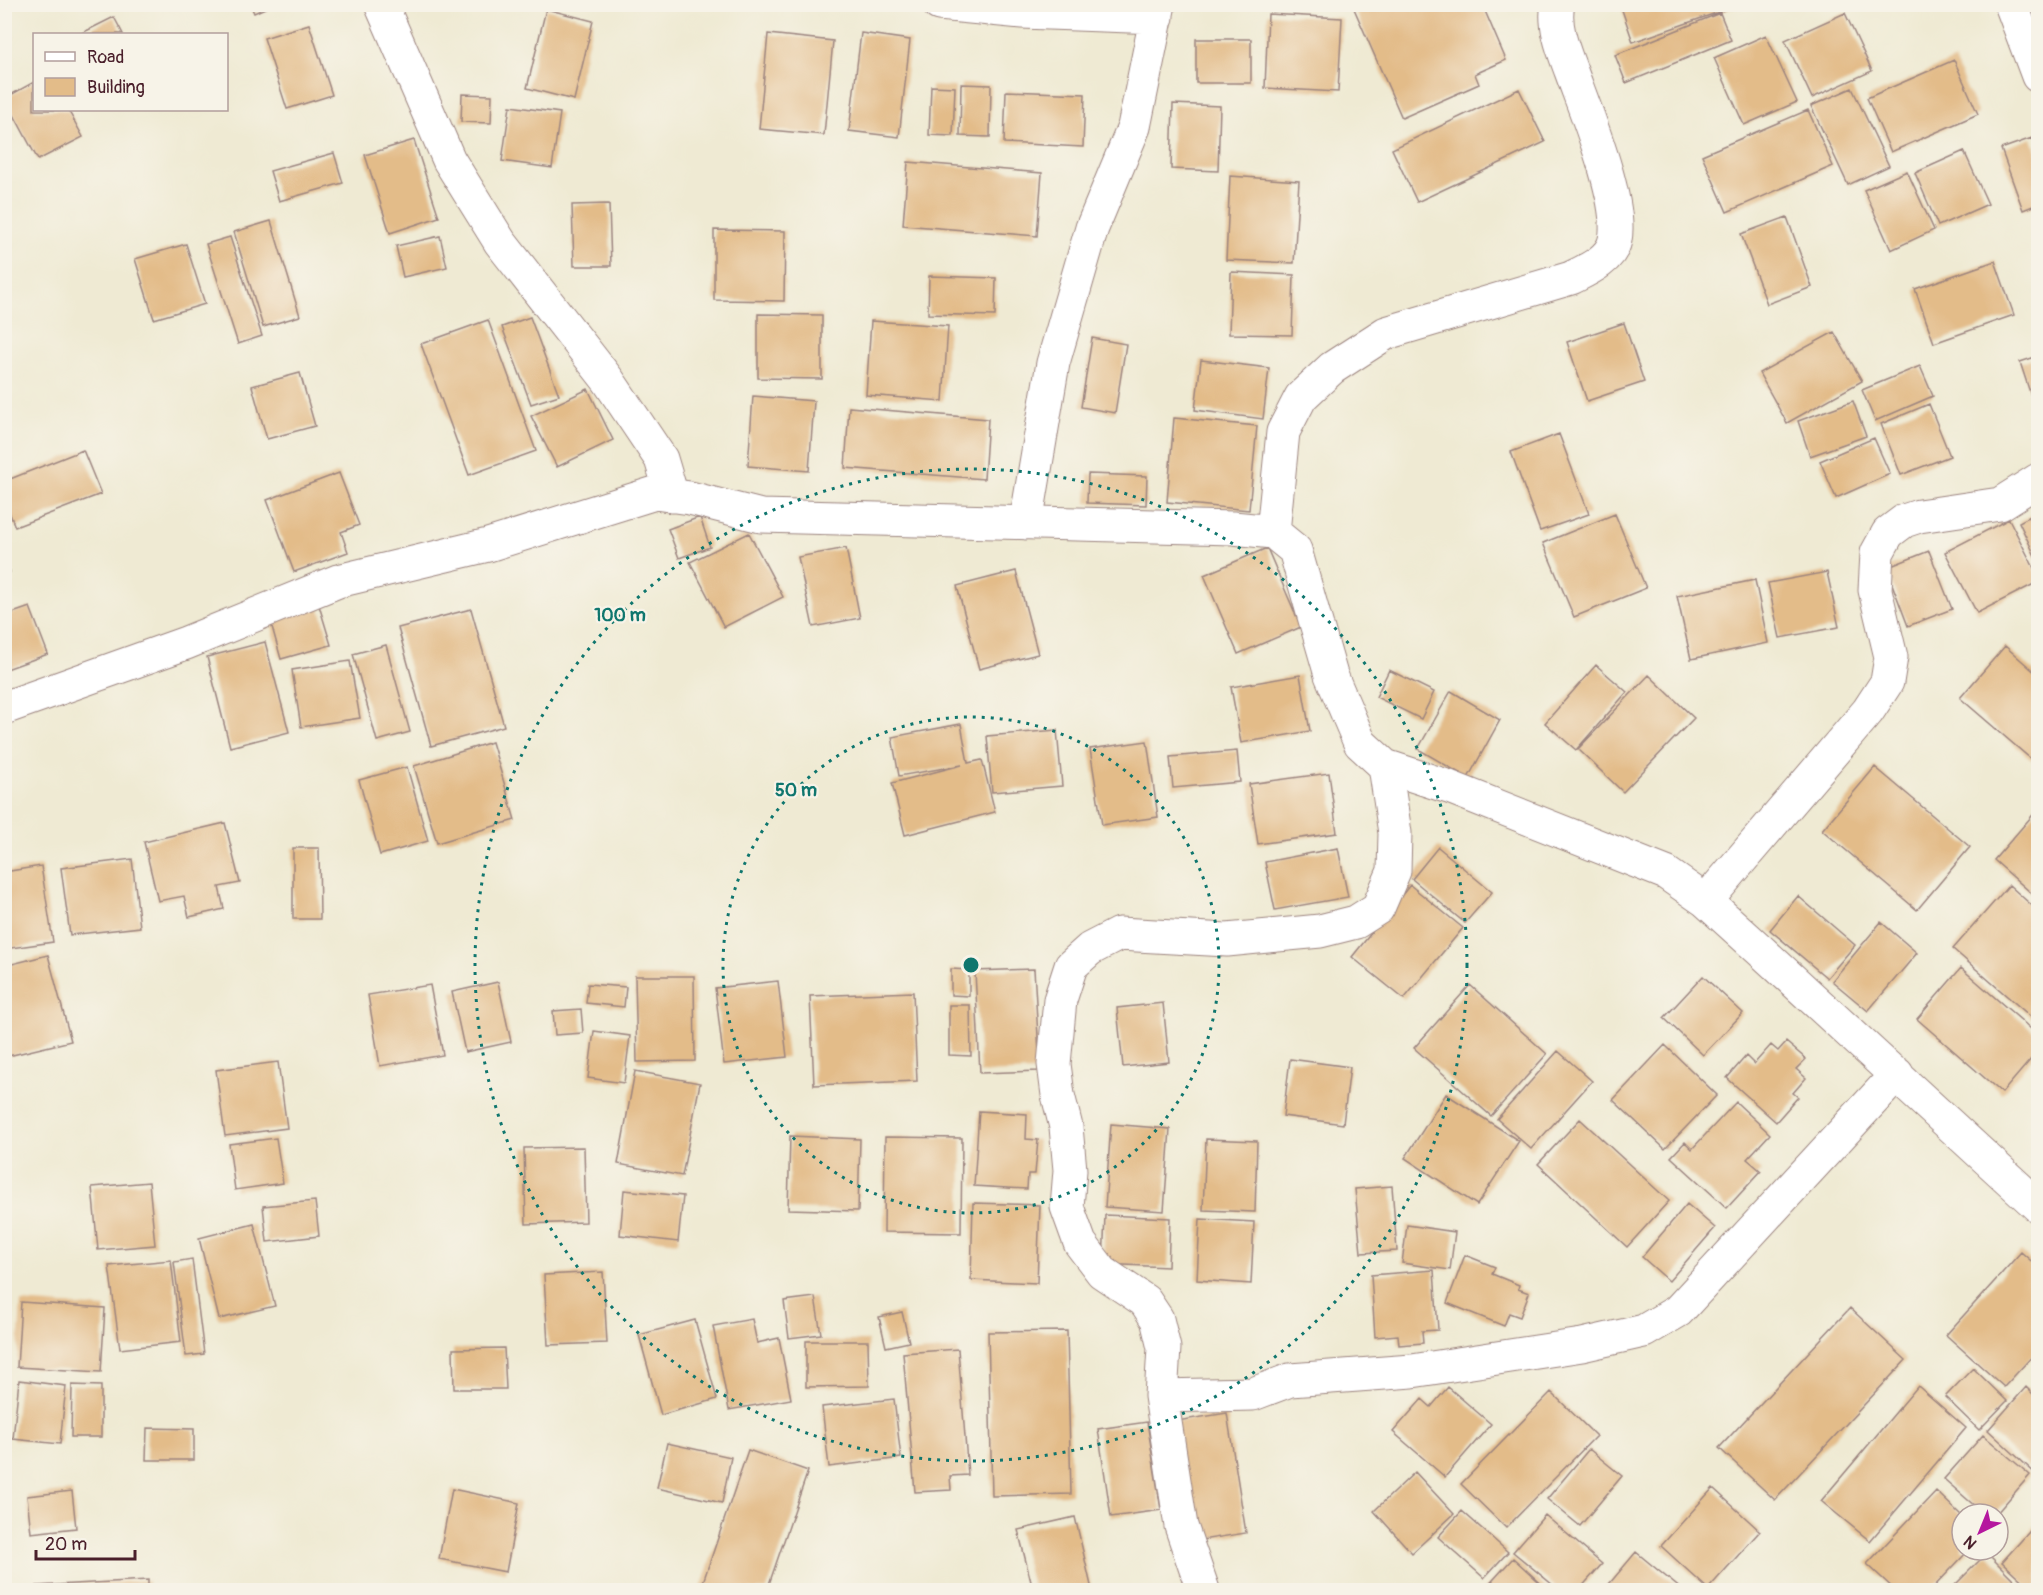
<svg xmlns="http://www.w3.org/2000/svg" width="2043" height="1595" font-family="Pangolin,sans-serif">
  <rect width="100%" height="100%" fill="#f7f3e8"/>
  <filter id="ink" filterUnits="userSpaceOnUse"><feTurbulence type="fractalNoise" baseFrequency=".0167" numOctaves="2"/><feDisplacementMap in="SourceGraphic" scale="12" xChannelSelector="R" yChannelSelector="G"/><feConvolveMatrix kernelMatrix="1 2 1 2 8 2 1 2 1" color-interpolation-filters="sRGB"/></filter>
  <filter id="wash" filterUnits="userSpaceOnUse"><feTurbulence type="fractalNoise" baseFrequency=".008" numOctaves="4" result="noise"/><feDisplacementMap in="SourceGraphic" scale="24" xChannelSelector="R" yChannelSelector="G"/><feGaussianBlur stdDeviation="1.35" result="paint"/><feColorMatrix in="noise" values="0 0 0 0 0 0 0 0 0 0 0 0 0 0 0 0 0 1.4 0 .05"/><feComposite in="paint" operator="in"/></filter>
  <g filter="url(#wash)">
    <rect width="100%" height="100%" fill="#efead3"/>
    <g id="blocks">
      <path fill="#e3bc89" d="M 250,4 L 274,4 L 254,13 Z
        M 1352,4 L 1482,4 L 1506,60 L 1475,74 L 1479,84 L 1402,118 Z
        M 1620,4 L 1739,4 L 1739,5 L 1633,42 Z
        M 546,9 L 593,21 L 574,100 L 527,88 Z
        M 1720,13 L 1731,40 L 1626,83 L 1615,55 Z
        M 1845,13 L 1872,71 L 1812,98 L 1785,40 Z
        M 1268,14 L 1342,18 L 1338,92 L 1265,88 Z
        M 114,17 L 123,34 L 80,34 Z
        M 309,24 L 332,95 L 287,109 L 264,38 Z
        M 861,33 L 910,40 L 899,137 L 849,131 Z
        M 768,34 L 833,41 L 824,135 L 759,129 Z
        M 1766,35 L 1797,102 L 1744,125 L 1714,58 Z
        M 1196,39 L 1251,39 L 1251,83 L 1196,83 Z
        M 1954,60 L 1978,114 L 1891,152 L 1867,98 Z
        M 34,82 L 34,110 L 68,110 L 83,137 L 38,160 L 5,98 Z
        M 961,84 L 991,85 L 990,137 L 960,136 Z
        M 931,86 L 955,87 L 953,136 L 929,135 Z
        M 1852,88 L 1889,166 L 1848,185 L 1811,106 Z
        M 1519,89 L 1545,142 L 1417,202 L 1392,149 Z
        M 1006,91 L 1085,94 L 1083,147 L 1004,143 Z
        M 462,94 L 492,95 L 491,123 L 461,122 Z
        M 1173,104 L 1220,106 L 1218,171 L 1171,169 Z
        M 510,106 L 560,113 L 552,168 L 502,161 Z
        M 1808,110 L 1833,166 L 1727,212 L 1702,155 Z
        M 2032,138 L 2038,156 L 2038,204 L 2023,210 L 2001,149 Z
        M 414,140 L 439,217 L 390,233 L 365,155 Z
        M 1964,151 L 1988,204 L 1938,226 L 1915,173 Z
        M 334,153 L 343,183 L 279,201 L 270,171 Z
        M 908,162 L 1042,173 L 1037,236 L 903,225 Z
        M 1907,171 L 1934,230 L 1891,250 L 1864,190 Z
        M 1230,176 L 1299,181 L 1294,263 L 1226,260 Z
        M 609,204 L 611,266 L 574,266 L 572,205 Z
        M 1787,217 L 1812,287 L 1767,304 L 1741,234 Z
        M 271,221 L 300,316 L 263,327 L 234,232 Z
        M 714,230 L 785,231 L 784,301 L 714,300 Z
        M 440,236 L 447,267 L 403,277 L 396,246 Z
        M 230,237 L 262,336 L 238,344 L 206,244 Z
        M 186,244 L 205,304 L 154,319 L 135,259 Z
        M 1995,261 L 2014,315 L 1934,343 L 1915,289 Z
        M 1231,272 L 1294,275 L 1292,335 L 1229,334 Z
        M 929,276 L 996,278 L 995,316 L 928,314 Z
        M 758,314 L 822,315 L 822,379 L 758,378 Z
        M 530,317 L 559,395 L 531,404 L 502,327 Z
        M 488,320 L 536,451 L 469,475 L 421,344 Z
        M 871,321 L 948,326 L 943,401 L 866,395 Z
        M 1624,323 L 1644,382 L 1587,401 L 1567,342 Z
        M 1834,332 L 1862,381 L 1787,423 L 1759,373 Z
        M 1092,338 L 1126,344 L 1115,413 L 1081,407 Z
        M 2038,356 L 2038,417 L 2020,362 Z
        M 1201,360 L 1269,368 L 1263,419 L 1195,410 Z
        M 1920,366 L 1933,396 L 1875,421 L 1862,390 Z
        M 300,373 L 315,426 L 267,439 L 252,386 Z
        M 588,389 L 613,440 L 557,467 L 531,416 Z
        M 753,396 L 814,401 L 809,471 L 748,466 Z
        M 1853,401 L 1866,436 L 1810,456 L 1798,421 Z
        M 1929,404 L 1950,456 L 1901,475 L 1881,424 Z
        M 849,407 L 988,419 L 984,479 L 845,468 Z
        M 1174,418 L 1257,426 L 1249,510 L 1167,502 Z
        M 1559,434 L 1589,514 L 1540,531 L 1511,452 Z
        M 1874,438 L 1890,474 L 1836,498 L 1820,461 Z
        M 83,450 L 101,494 L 15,527 L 5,501 L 5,481 Z
        M 339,473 L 359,525 L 341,532 L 348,552 L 294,572 L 267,500 Z
        M 1088,474 L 1147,476 L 1146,505 L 1087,503 Z
        M 2038,512 L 2038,562 L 2019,522 Z
        M 1615,514 L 1646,588 L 1574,617 L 1543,543 Z
        M 700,517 L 710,547 L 679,558 L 668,529 Z
        M 2009,519 L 2038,576 L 2038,582 L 1977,613 L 1945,552 Z
        M 749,533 L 783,597 L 724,627 L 690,562 Z
        M 846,548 L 860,618 L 813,627 L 798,557 Z
        M 1267,548 L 1301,627 L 1238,654 L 1204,575 Z
        M 1929,551 L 1952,609 L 1908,626 L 1886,568 Z
        M 4,554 L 10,572 L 4,574 Z
        M 1016,571 L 1038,654 L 979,669 L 957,586 Z
        M 1827,572 L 1839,627 L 1780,638 L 1768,583 Z
        M 1755,580 L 1768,643 L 1691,659 L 1677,596 Z
        M 318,602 L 331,645 L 281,659 L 269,616 Z
        M 30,607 L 48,654 L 4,670 L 4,616 Z
        M 471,609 L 504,726 L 431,746 L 398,628 Z
        M 265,642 L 289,732 L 230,747 L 207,657 Z
        M 386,645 L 410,732 L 377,741 L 353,654 Z
        M 2005,646 L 2038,675 L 2038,765 L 1960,698 Z
        M 350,661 L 360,718 L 301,727 L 292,670 Z
        M 1596,665 L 1627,692 L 1576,750 L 1545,723 Z
        M 1389,670 L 1434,692 L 1421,719 L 1376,697 Z
        M 1300,675 L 1310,731 L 1241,743 L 1231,687 Z
        M 1649,675 L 1694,718 L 1623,792 L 1578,749 Z
        M 1451,691 L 1500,720 L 1468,778 L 1418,749 Z
        M 961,724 L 968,763 L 982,760 L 995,812 L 905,835 L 892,783 L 962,765 L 899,776 L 892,737 Z
        M 1057,730 L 1062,786 L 992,792 L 987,736 Z
        M 1147,741 L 1158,817 L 1102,825 L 1090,749 Z
        M 492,742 L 515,820 L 437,843 L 414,766 Z
        M 1237,751 L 1240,782 L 1173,788 L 1170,757 Z
        M 407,767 L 428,841 L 380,855 L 359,780 Z
        M 1875,767 L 1970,847 L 1917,910 L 1822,830 Z
        M 1329,773 L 1337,833 L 1258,844 L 1249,784 Z
        M 2038,809 L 2038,899 L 1994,860 Z
        M 225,823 L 240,883 L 219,887 L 224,909 L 189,917 L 184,896 L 158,901 L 144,842 Z
        M 1438,847 L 1492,892 L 1465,923 L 1412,879 Z
        M 293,848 L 319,848 L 320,919 L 293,919 Z
        M 1338,848 L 1348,897 L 1275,910 L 1265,862 Z
        M 132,859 L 140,927 L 70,935 L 61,868 Z
        M 41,866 L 53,942 L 4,949 L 4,872 Z
        M 1410,885 L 1463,928 L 1404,999 L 1352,957 Z
        M 2009,885 L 2038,911 L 2038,1023 L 1953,949 Z
        M 1798,896 L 1855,945 L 1827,978 L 1770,930 Z
        M 1881,922 L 1917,953 L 1868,1011 L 1832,981 Z
        M 48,955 L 71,1041 L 4,1057 L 4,966 Z
        M 1961,968 L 2038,1035 L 2038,1051 L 2002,1093 L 1917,1019 Z
        M 951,969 L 969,970 L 969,996 L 951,995 Z
        M 1034,969 L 1040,1071 L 980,1073 L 975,971 Z
        M 635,976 L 694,976 L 695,1061 L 637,1062 Z
        M 1703,976 L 1743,1013 L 1703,1055 L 1664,1018 Z
        M 778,981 L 787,1057 L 724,1064 L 715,988 Z
        M 498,982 L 511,1042 L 465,1052 L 452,992 Z
        M 588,984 L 626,987 L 624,1007 L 586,1003 Z
        M 430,985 L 443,1055 L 380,1066 L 368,995 Z
        M 1470,985 L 1547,1054 L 1491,1116 L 1414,1048 Z
        M 913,992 L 917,1081 L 814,1085 L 810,996 Z
        M 1163,1003 L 1169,1062 L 1123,1067 L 1117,1008 Z
        M 949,1005 L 970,1005 L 971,1056 L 949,1055 Z
        M 581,1009 L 583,1033 L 555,1035 L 553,1011 Z
        M 594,1031 L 630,1036 L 624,1083 L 588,1078 Z
        M 1786,1042 L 1806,1059 L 1796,1069 L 1806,1078 L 1793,1093 L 1798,1097 L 1776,1122 L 1727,1078 L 1746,1056 L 1754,1064 L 1771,1045 L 1778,1051 Z
        M 1665,1045 L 1717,1095 L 1665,1149 L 1613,1100 Z
        M 1558,1051 L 1592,1081 L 1531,1149 L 1497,1119 Z
        M 1290,1059 L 1350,1067 L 1343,1124 L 1283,1116 Z
        M 278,1062 L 287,1128 L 225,1136 L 216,1070 Z
        M 635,1071 L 700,1083 L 682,1176 L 618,1164 Z
        M 1446,1094 L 1519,1141 L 1477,1205 L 1405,1158 Z
        M 1736,1102 L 1770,1134 L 1747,1159 L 1761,1171 L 1727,1208 L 1671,1157 L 1685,1142 L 1692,1149 Z
        M 979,1111 L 1027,1114 L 1026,1139 L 1038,1140 L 1035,1174 L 1028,1174 L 1027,1189 L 974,1186 Z
        M 1580,1119 L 1669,1201 L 1627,1247 L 1538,1164 Z
        M 1111,1124 L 1170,1129 L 1164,1211 L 1105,1207 Z
        M 790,1136 L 860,1139 L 858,1211 L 788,1209 Z
        M 885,1137 L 962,1138 L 961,1233 L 884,1232 Z
        M 276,1138 L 283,1183 L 235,1190 L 229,1144 Z
        M 1206,1139 L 1257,1141 L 1255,1212 L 1203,1210 Z
        M 584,1147 L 586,1222 L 526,1224 L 524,1148 Z
        M 149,1182 L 155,1245 L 98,1250 L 92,1187 Z
        M 1392,1186 L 1397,1251 L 1361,1253 L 1355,1189 Z
        M 624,1190 L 683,1196 L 678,1242 L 620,1235 Z
        M 315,1201 L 319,1236 L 267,1242 L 263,1206 Z
        M 973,1203 L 1040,1205 L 1037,1283 L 971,1280 Z
        M 1687,1204 L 1715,1228 L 1669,1281 L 1642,1257 Z
        M 1105,1215 L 1170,1218 L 1168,1267 L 1103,1264 Z
        M 1200,1219 L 1254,1222 L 1251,1284 L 1197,1280 Z
        M 254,1224 L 275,1306 L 219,1319 L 199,1238 Z
        M 1407,1225 L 1455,1232 L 1450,1270 L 1402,1263 Z
        M 2021,1252 L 2038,1267 L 2038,1350 L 2004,1387 L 1946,1335 Z
        M 1465,1255 L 1495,1267 L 1492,1274 L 1519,1285 L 1518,1289 L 1529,1293 L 1520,1317 L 1509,1313 L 1504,1326 L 1447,1303 Z
        M 192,1259 L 204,1354 L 186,1356 L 174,1262 Z
        M 171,1260 L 181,1342 L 120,1349 L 109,1266 Z
        M 1434,1270 L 1438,1330 L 1422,1331 L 1423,1343 L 1399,1345 L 1398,1335 L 1375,1337 L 1371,1275 Z
        M 603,1272 L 607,1343 L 548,1345 L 544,1275 Z
        M 815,1297 L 821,1334 L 789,1338 L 784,1301 Z
        M 21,1302 L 105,1308 L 101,1372 L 17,1367 Z
        M 1850,1308 L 1906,1360 L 1775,1500 L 1719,1448 Z
        M 902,1312 L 909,1342 L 886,1347 L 879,1317 Z
        M 752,1319 L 757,1343 L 779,1338 L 791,1399 L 729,1410 L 713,1326 Z
        M 695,1320 L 717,1399 L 661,1415 L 639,1335 Z
        M 1067,1331 L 1071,1494 L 992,1496 L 988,1332 Z
        M 806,1341 L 868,1341 L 869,1386 L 806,1387 Z
        M 504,1348 L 506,1389 L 454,1389 L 453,1349 Z
        M 958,1349 L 968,1475 L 950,1476 L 951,1490 L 915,1492 L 903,1353 Z
        M 1973,1368 L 2007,1401 L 1979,1430 L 1945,1397 Z
        M 19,1380 L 66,1386 L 60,1444 L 13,1439 Z
        M 72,1385 L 101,1386 L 101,1437 L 71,1437 Z
        M 1918,1386 L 1966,1428 L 1870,1541 L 1821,1501 Z
        M 1448,1387 L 1491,1424 L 1445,1477 L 1393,1432 L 1422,1399 L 1431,1407 Z
        M 2026,1387 L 2038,1399 L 2038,1476 L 1988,1430 Z
        M 1551,1392 L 1596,1436 L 1506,1528 L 1461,1484 Z
        M 894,1399 L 901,1458 L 829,1467 L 822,1407 Z
        M 1227,1413 L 1246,1533 L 1189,1542 L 1170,1422 Z
        M 1147,1422 L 1161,1510 L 1111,1517 L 1098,1429 Z
        M 147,1428 L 194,1429 L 194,1460 L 146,1460 Z
        M 1983,1435 L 2030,1475 L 1996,1514 L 1984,1514 L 1944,1479 Z
        M 667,1443 L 731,1457 L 722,1503 L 657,1488 Z
        M 1589,1449 L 1622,1476 L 1580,1526 L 1547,1499 Z
        M 748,1450 L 808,1471 L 767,1590 L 710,1590 L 701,1588 Z
        M 1415,1472 L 1454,1514 L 1412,1553 L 1374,1511 Z
        M 1713,1488 L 1760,1531 L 1708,1589 L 1661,1546 Z
        M 452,1489 L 519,1503 L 506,1572 L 439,1559 Z
        M 72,1491 L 76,1528 L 31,1533 L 27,1496 Z
        M 1936,1491 L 1962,1516 L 1962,1550 L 1969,1550 L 1931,1590 L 1895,1590 L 1867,1564 Z
        M 1462,1511 L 1508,1552 L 1484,1578 L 1438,1537 Z
        M 1545,1515 L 1602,1564 L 1579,1590 L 1559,1590 L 1513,1552 Z
        M 1075,1517 L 1092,1590 L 1033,1590 L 1018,1530 Z
        M 2038,1522 L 2038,1590 L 2032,1590 L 2002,1562 Z
        M 1636,1552 L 1682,1590 L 1604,1590 Z
        M 1987,1553 L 2024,1590 L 1950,1590 Z
        M 1513,1558 L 1548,1590 L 1484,1590 Z
        M 148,1580 L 148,1590 L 38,1590 L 37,1586 Z"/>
    </g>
  </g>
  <g filter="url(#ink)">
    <use href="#blocks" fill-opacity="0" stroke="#9c847f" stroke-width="1.5"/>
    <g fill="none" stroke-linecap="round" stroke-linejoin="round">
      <defs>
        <path id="street" d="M 381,4 L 449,160 L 500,242 L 608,380 L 661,459 L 672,496
          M 939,4 L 1022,12 L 1157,17
          M 2011,4 L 2038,76
          M 1026,523 L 1053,363 L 1092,228 L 1134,127 L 1159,4
          M 1273,532 L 1283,432 L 1301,397 L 1332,368 L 1386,333 L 1571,278 C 1587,270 1611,260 1615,240 C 1623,201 1585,110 1571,71 C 1564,52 1553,26 1558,4
          M 4,708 L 186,643 L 338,581 L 488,545 L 655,493 L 690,498 L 761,516 L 1233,528 L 1273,532 L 1295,550 L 1331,675 L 1360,743 L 1385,766 L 1449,787 L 1666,873 L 1706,901 L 1760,950 L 2038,1206
          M 1706,901 L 1868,711 L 1887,682 L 1891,657 L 1875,590 L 1877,553 L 1888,533 L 1904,521 L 1919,516 L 2000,504 L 2038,480
          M 1161,1396 L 1253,1394 L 1290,1380 L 1412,1371 L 1582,1345 L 1644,1331 L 1678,1311 L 1897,1074
          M 1203,1590 L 1181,1526 L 1161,1396 L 1164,1348 L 1157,1319 L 1145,1301 L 1102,1272 L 1080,1243 L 1067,1207 L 1070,1170 L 1066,1127 L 1058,1095 L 1054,1064 L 1060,1000 L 1071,966 L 1090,949 L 1119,934 L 1227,940 L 1320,931 L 1356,922 L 1378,908 L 1394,871 L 1395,833 L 1385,766"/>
      </defs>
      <use href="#street" stroke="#9c847f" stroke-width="35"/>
      <use href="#street" stroke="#fff" stroke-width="33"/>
    </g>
  </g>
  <g fill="none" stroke="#0f766e" stroke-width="3" stroke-dasharray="3 6">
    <circle cx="971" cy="965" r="248"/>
    <circle cx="971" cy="965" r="496"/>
  </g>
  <circle cx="971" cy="965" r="9" fill="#0f766e" stroke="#f7f3e8" stroke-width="3"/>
  <g font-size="18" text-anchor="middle" font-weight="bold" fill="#0f766e" stroke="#f7f3e8" stroke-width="4.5" stroke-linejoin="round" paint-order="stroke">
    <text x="620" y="621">100 m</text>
    <text x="796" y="796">50 m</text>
  </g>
  <rect width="2043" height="1595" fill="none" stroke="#f7f3e8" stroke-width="24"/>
  <rect x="33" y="33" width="195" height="78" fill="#f7f3e8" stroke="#b29e9c" stroke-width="1.5"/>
  <rect x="45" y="52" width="30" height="9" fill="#ffffff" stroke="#b29e9c" stroke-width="1.5"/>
  <text x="87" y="63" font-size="18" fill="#4a1f2b">Road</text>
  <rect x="45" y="78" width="30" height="18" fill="#e3bc89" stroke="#b29e9c" stroke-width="1.5"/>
  <text x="87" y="93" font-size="18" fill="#4a1f2b">Building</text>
  <g transform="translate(1980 1532) rotate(223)"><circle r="28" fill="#f7f3e8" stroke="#b29e9c" stroke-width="1.5"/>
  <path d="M0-4.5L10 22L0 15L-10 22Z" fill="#b5179e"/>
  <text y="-9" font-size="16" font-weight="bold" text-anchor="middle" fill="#4a1f2b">N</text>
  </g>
  <path d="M36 1550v9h99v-9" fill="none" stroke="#4a1f2b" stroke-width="3"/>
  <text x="45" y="1550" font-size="18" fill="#4a1f2b" stroke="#f7f3e8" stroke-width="4.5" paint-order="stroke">20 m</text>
</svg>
